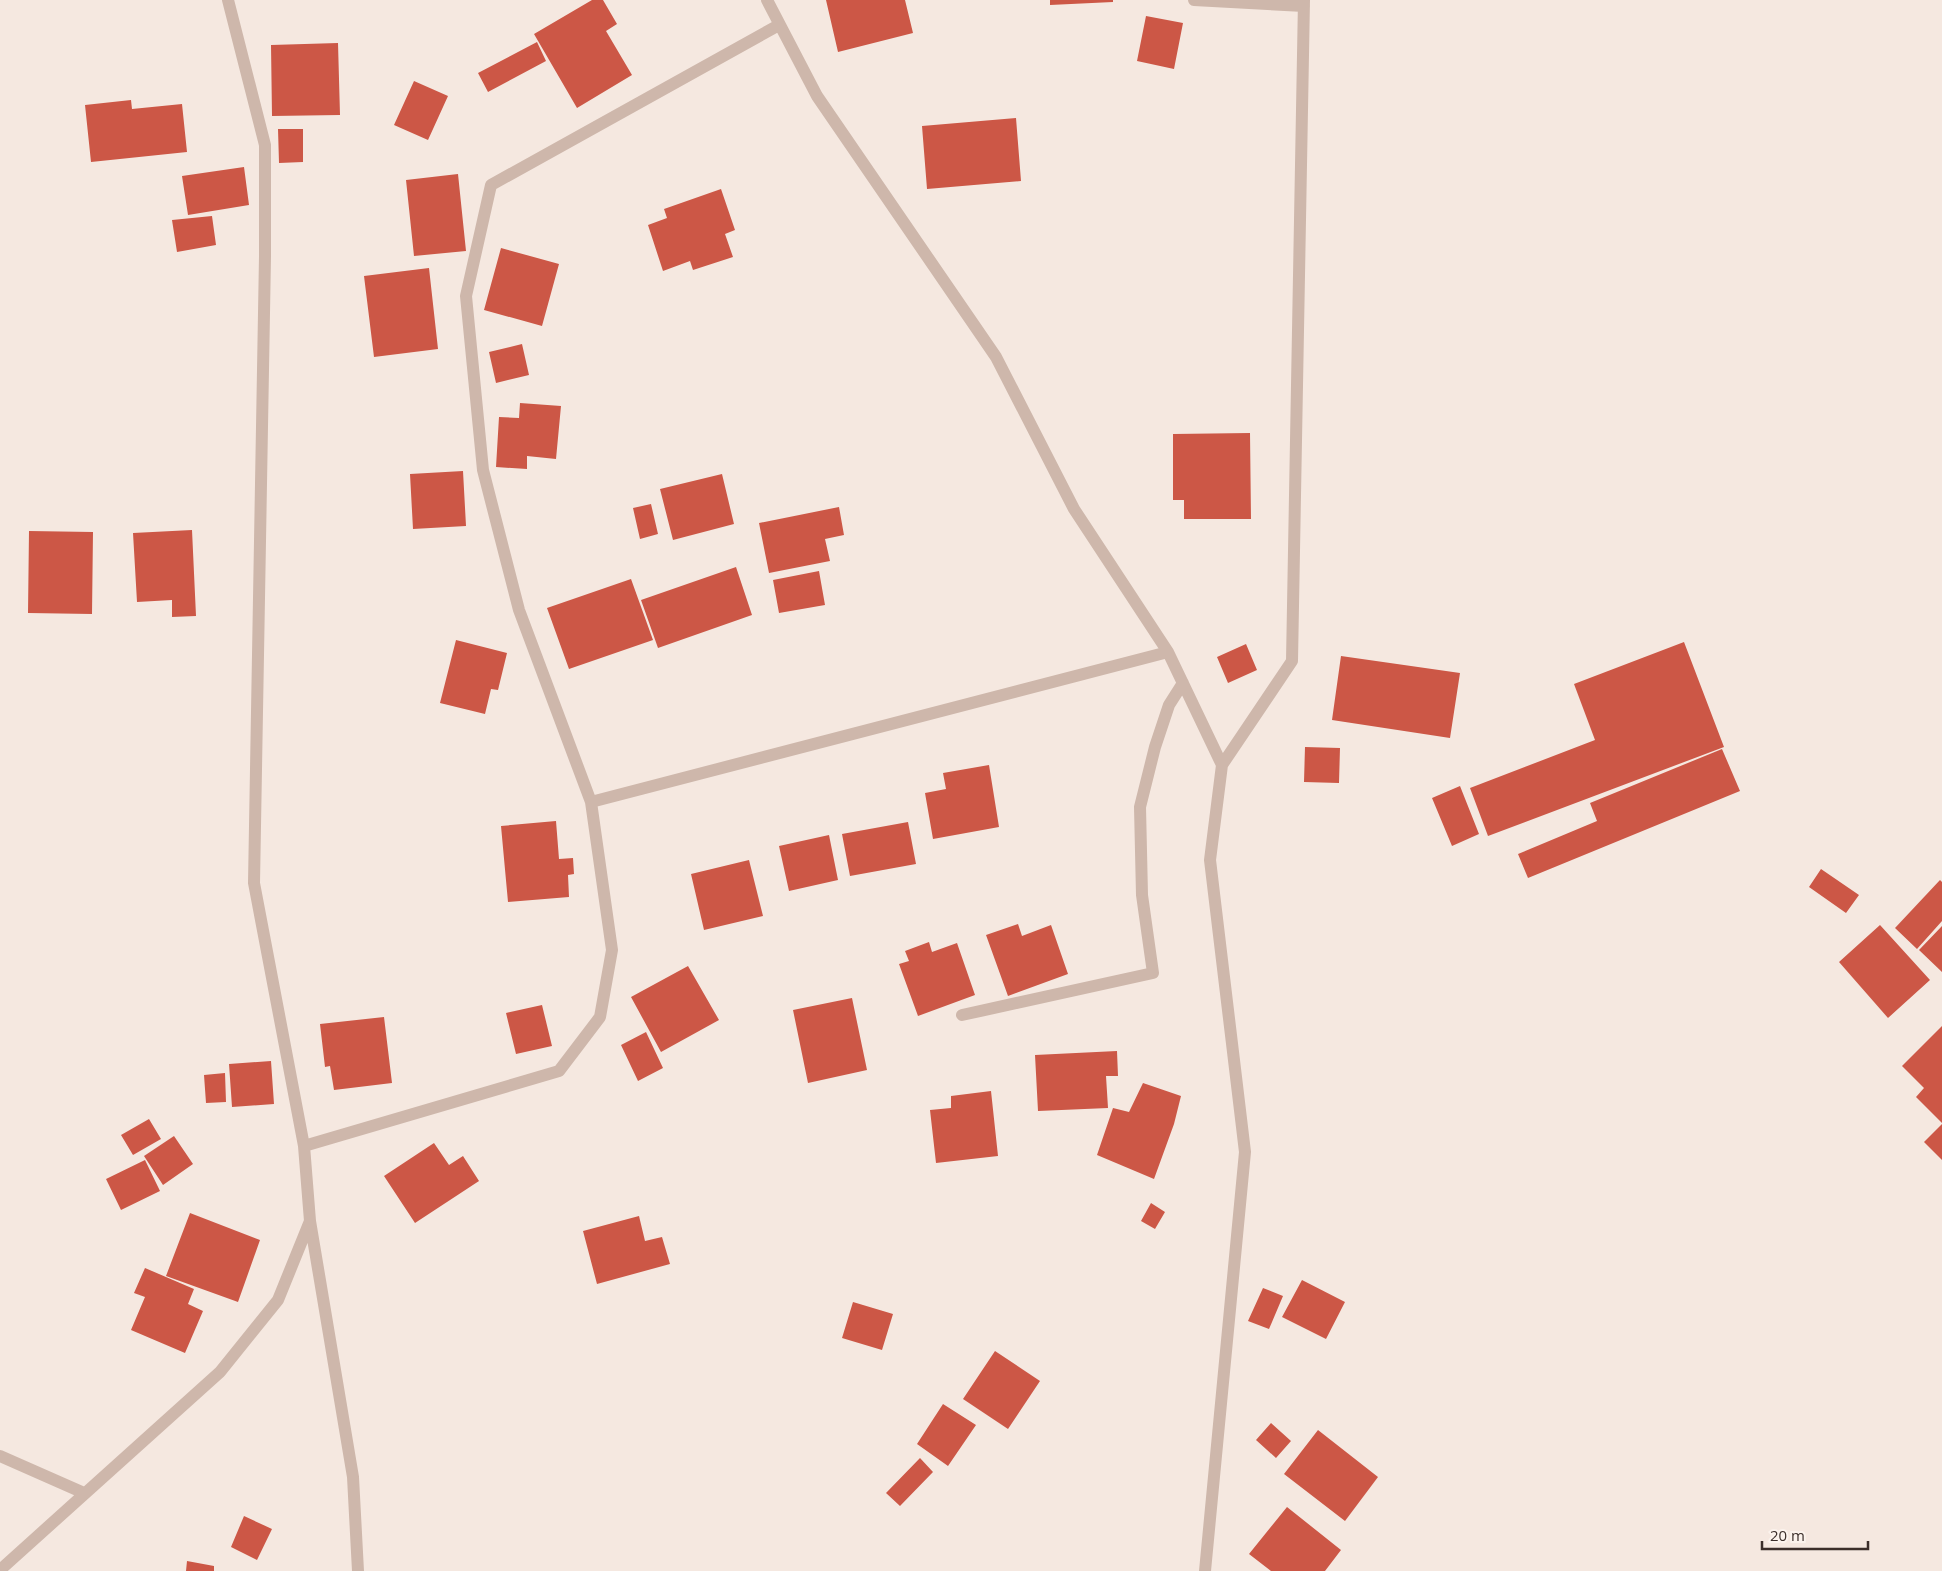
<svg xmlns="http://www.w3.org/2000/svg" width="1942" height="1571" font-family="'Open Sans',sans-serif">
  <rect width="100%" height="100%" fill="#f5e8e0"/>
  <path fill="#cc5746" d="M 592,0 L 603,0 L 617,24 L 606,31 L 632,75 L 577,108 L 534,34 Z
    M 826,0 L 905,0 L 913,33 L 838,52 Z
    M 1050,0 L 1113,0 L 1113,2 L 1050,5 Z
    M 1146,16 L 1183,23 L 1174,69 L 1137,61 Z
    M 537,42 L 546,61 L 488,92 L 478,73 Z
    M 338,43 L 340,115 L 272,116 L 271,45 Z
    M 414,81 L 448,96 L 428,140 L 394,125 Z
    M 131,100 L 132,109 L 182,104 L 187,152 L 91,162 L 85,105 Z
    M 1016,118 L 1021,181 L 927,189 L 922,126 Z
    M 278,129 L 303,129 L 303,162 L 279,163 Z
    M 244,167 L 249,205 L 188,215 L 182,176 Z
    M 458,174 L 466,251 L 414,256 L 406,180 Z
    M 721,189 L 735,230 L 725,234 L 733,257 L 693,270 L 690,261 L 663,271 L 648,225 L 667,218 L 664,209 Z
    M 212,216 L 216,245 L 177,252 L 172,220 Z
    M 501,248 L 559,264 L 542,326 L 484,310 Z
    M 429,268 L 438,349 L 374,357 L 364,276 Z
    M 522,344 L 529,375 L 496,383 L 489,352 Z
    M 520,403 L 561,406 L 556,459 L 527,456 L 527,469 L 496,467 L 499,417 L 519,418 Z
    M 1250,433 L 1251,519 L 1184,519 L 1184,500 L 1173,500 L 1173,434 Z
    M 463,471 L 466,526 L 413,529 L 410,474 Z
    M 722,474 L 734,524 L 673,540 L 660,489 Z
    M 651,504 L 658,534 L 640,539 L 633,508 Z
    M 839,507 L 844,535 L 825,539 L 830,561 L 769,573 L 759,523 Z
    M 192,530 L 196,616 L 172,617 L 172,600 L 137,602 L 133,533 Z
    M 29,531 L 93,532 L 92,614 L 28,613 Z
    M 736,567 L 752,615 L 658,648 L 641,600 Z
    M 819,571 L 825,605 L 779,613 L 773,580 Z
    M 631,579 L 653,640 L 569,669 L 547,608 Z
    M 456,640 L 507,653 L 498,690 L 491,689 L 485,714 L 440,703 Z
    M 1684,642 L 1724,747 L 1488,836 L 1470,788 L 1595,740 L 1574,684 Z
    M 1246,644 L 1257,670 L 1228,683 L 1217,657 Z
    M 1341,656 L 1460,673 L 1450,738 L 1332,720 Z
    M 1305,747 L 1340,748 L 1339,783 L 1304,782 Z
    M 1722,749 L 1740,791 L 1528,878 L 1518,854 L 1597,821 L 1590,803 Z
    M 989,765 L 999,827 L 933,839 L 925,793 L 946,789 L 943,773 Z
    M 1460,786 L 1479,834 L 1452,846 L 1432,798 Z
    M 556,821 L 559,859 L 573,858 L 574,874 L 568,875 L 569,897 L 508,902 L 501,826 Z
    M 908,822 L 916,864 L 850,876 L 842,834 Z
    M 829,835 L 838,880 L 789,891 L 779,846 Z
    M 749,860 L 763,916 L 704,930 L 691,874 Z
    M 1821,869 L 1859,895 L 1846,913 L 1809,887 Z
    M 1940,880 L 1942,882 L 1942,921 L 1917,949 L 1895,928 Z
    M 1018,924 L 1022,936 L 1051,925 L 1068,974 L 1008,996 L 986,935 Z
    M 1880,925 L 1930,980 L 1888,1018 L 1839,962 Z
    M 1942,926 L 1942,972 L 1919,950 Z
    M 929,942 L 932,952 L 957,943 L 975,995 L 918,1016 L 899,964 L 909,961 L 905,951 Z
    M 688,966 L 719,1020 L 661,1052 L 631,997 Z
    M 852,998 L 867,1070 L 808,1083 L 793,1010 Z
    M 542,1005 L 552,1046 L 516,1054 L 506,1013 Z
    M 384,1017 L 392,1083 L 334,1090 L 330,1066 L 325,1067 L 320,1024 Z
    M 1942,1026 L 1942,1123 L 1916,1097 L 1924,1088 L 1902,1066 Z
    M 646,1032 L 663,1068 L 638,1081 L 621,1045 Z
    M 1117,1051 L 1118,1076 L 1106,1076 L 1108,1108 L 1038,1111 L 1035,1055 Z
    M 271,1061 L 274,1104 L 232,1107 L 229,1064 Z
    M 225,1073 L 226,1102 L 206,1103 L 204,1075 Z
    M 1143,1083 L 1181,1096 L 1174,1124 L 1154,1179 L 1097,1155 L 1113,1108 L 1129,1112 Z
    M 991,1091 L 998,1156 L 936,1163 L 930,1110 L 951,1108 L 951,1096 Z
    M 149,1119 L 161,1139 L 133,1155 L 121,1135 Z
    M 1942,1124 L 1942,1160 L 1924,1142 Z
    M 174,1136 L 193,1164 L 163,1185 L 144,1156 Z
    M 434,1143 L 449,1165 L 463,1156 L 479,1181 L 415,1223 L 384,1176 Z
    M 145,1160 L 160,1191 L 121,1210 L 106,1179 Z
    M 1151,1203 L 1165,1212 L 1155,1229 L 1141,1221 Z
    M 190,1213 L 260,1240 L 238,1302 L 166,1276 Z
    M 639,1216 L 645,1241 L 662,1237 L 670,1264 L 597,1284 L 583,1231 Z
    M 145,1268 L 194,1289 L 188,1304 L 203,1311 L 185,1353 L 131,1330 L 145,1297 L 134,1293 Z
    M 1302,1280 L 1345,1302 L 1326,1339 L 1282,1317 Z
    M 1263,1288 L 1283,1296 L 1269,1329 L 1248,1321 Z
    M 853,1302 L 893,1314 L 882,1350 L 842,1338 Z
    M 995,1351 L 1040,1381 L 1008,1429 L 963,1399 Z
    M 943,1404 L 976,1425 L 948,1466 L 917,1444 Z
    M 1271,1423 L 1291,1441 L 1276,1458 L 1256,1440 Z
    M 1318,1430 L 1378,1477 L 1345,1521 L 1284,1474 Z
    M 920,1458 L 933,1472 L 900,1506 L 886,1493 Z
    M 1287,1507 L 1341,1550 L 1325,1571 L 1271,1571 L 1249,1554 Z
    M 244,1516 L 272,1529 L 257,1560 L 231,1547 Z
    M 187,1561 L 214,1566 L 214,1571 L 186,1571 Z"/>
  <g fill="none" stroke-linecap="round" stroke-linejoin="round">
    <path stroke="#ceb7ab" stroke-width="12" d="M 228,0 L 265,145 L 265,256 L 254,883 L 304,1146 L 310,1221 L 353,1477 L 358,1571
      M 767,0 L 817,96 L 996,357 L 1074,509 L 1168,652 L 1222,765 L 1210,860 L 1245,1152 L 1205,1571
      M 1194,0 L 1304,6
      M 1222,765 L 1292,661 L 1304,0
      M 591,802 L 1168,652
      M 962,1015 L 1153,973 L 1142,895 L 1140,807 L 1155,747 L 1169,705 L 1183,683
      M 304,1146 L 559,1071 L 600,1017 L 612,950 L 591,802 L 519,610 L 483,470 L 466,296 L 491,185 L 779,25
      M 0,1456 L 84,1493
      M 0,1570 L 220,1372 L 278,1300 L 310,1221"/>
  </g>
  <path d="M1762 1541v8h106v-8" fill="none" stroke="#3b2e2a" stroke-width="2.5"/>
  <text x="1770" y="1541" font-size="15" fill="#3b2e2a" stroke="#fbf3ed" stroke-width="4" paint-order="stroke">20 m</text>
</svg>
